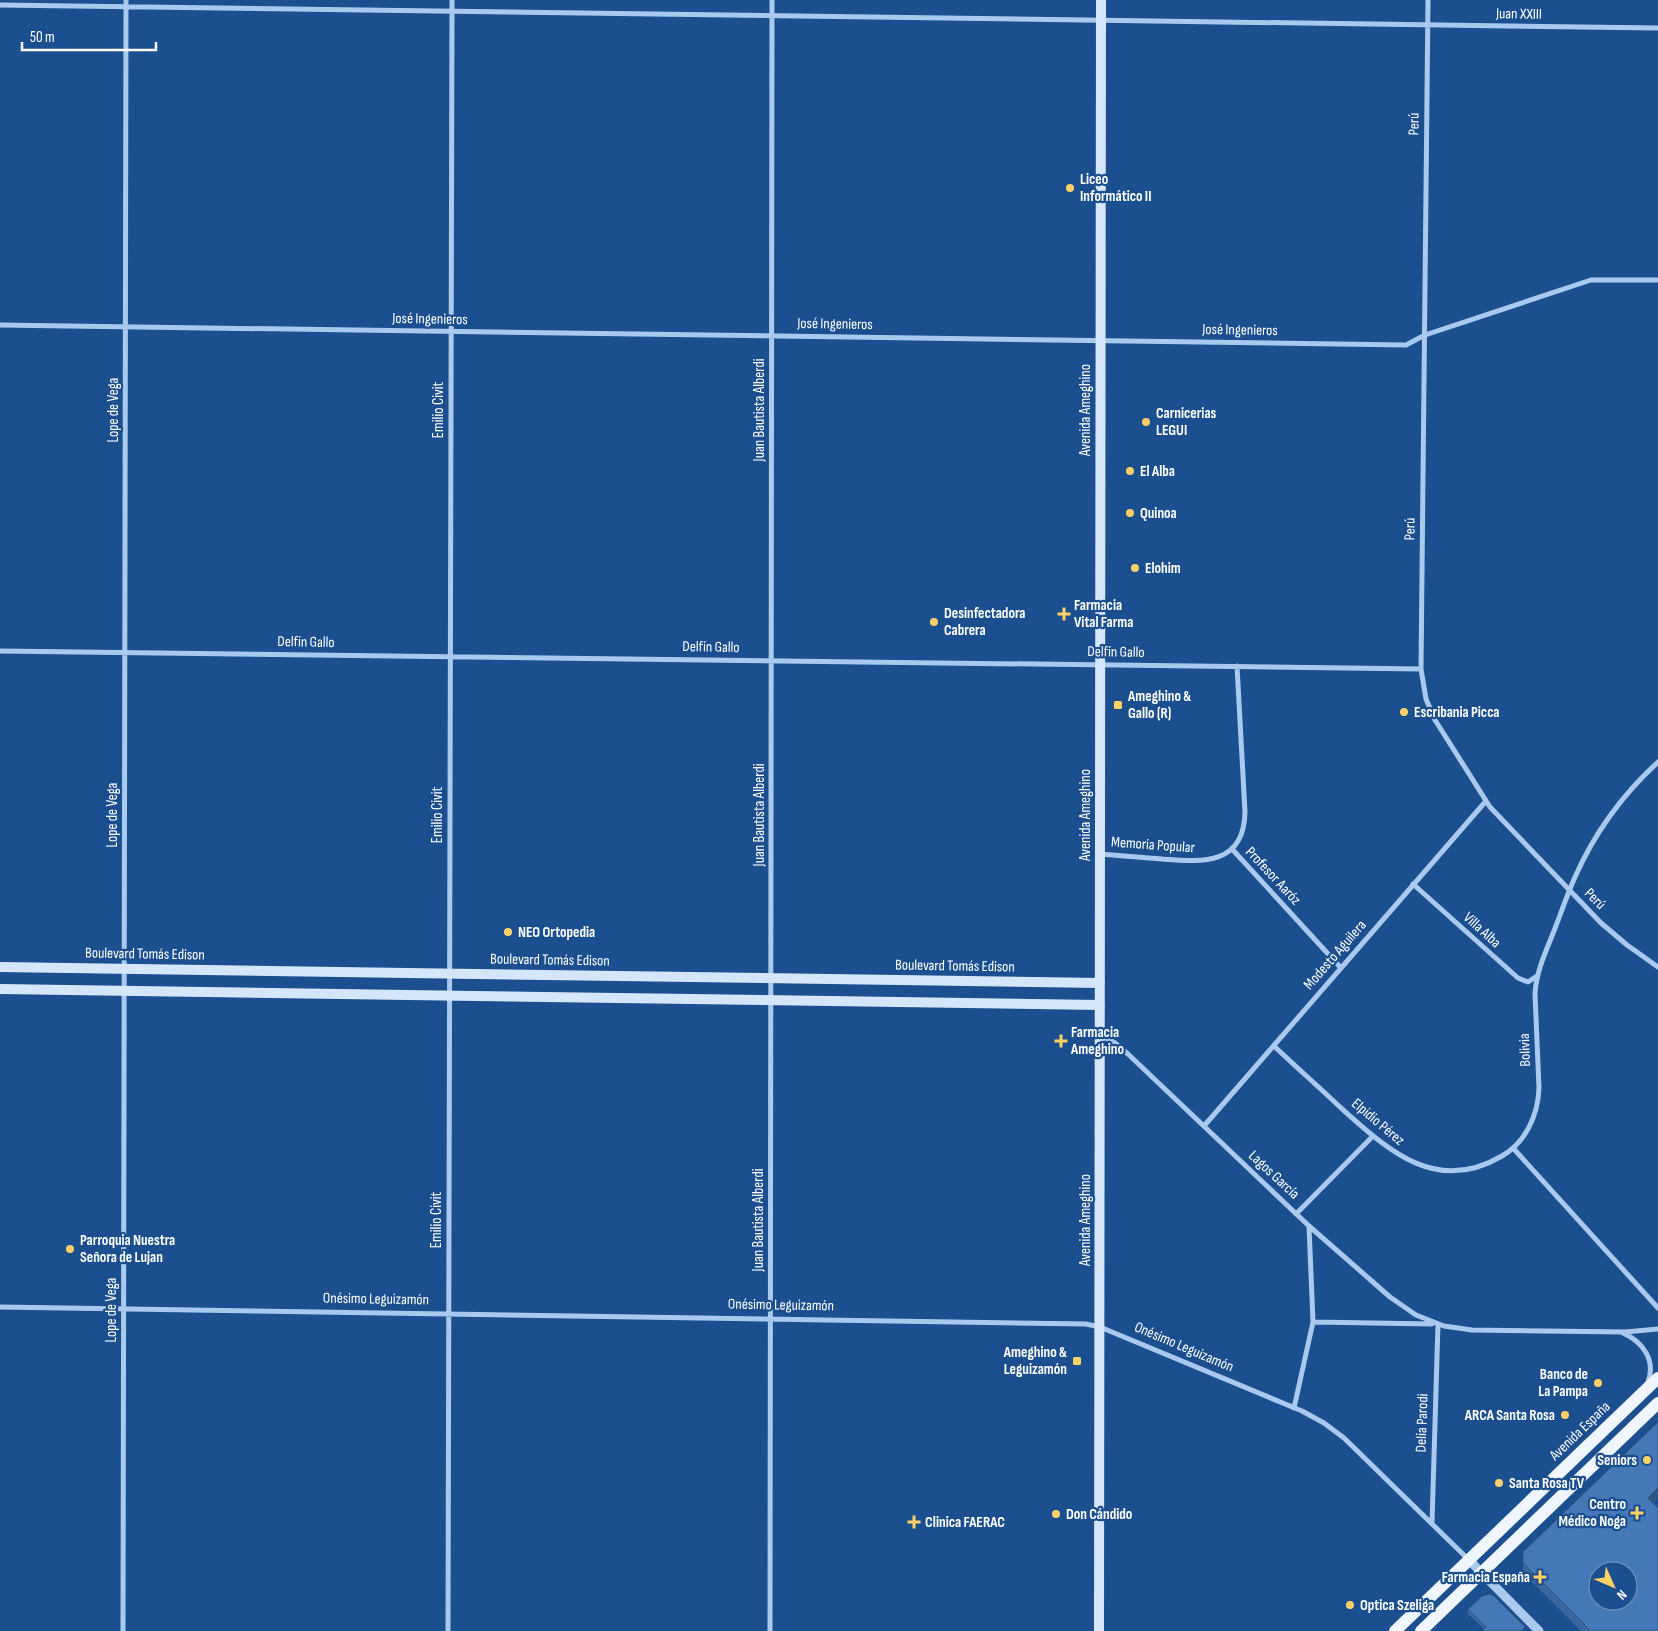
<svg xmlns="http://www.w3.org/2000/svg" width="1658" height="1631" font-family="'Sofia Sans Condensed',sans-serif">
  <rect width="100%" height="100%" fill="#1b4f8f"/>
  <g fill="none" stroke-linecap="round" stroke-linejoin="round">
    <path stroke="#a9c9ee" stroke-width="5" d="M 1428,0 L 1421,669 L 1426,699 L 1435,720 L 1490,807 L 1601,923 L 1627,945 L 1658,967
      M 0,5 L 1658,28
      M 0,325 L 1406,345 L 1425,335 L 1591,280 L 1658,280
      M 0,651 L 1421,669
      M 1232,849 L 1341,968
      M 1100,854 C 1121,856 1142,857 1162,859 C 1202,862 1244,866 1245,812 L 1237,666
      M 1413,884 L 1518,978 L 1528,982 L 1537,976
      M 1101,1035 L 1115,1043 L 1128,1054 L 1309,1226 L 1390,1297 L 1416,1315 L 1444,1326 L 1472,1330 L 1625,1332 L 1658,1329
      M 1274,1046 C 1296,1067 1319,1087 1341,1108 C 1388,1150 1436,1195 1502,1156 C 1526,1142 1538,1115 1539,1088 L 1535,994 C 1536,972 1546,951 1554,931 C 1561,913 1567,895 1575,877 C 1594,834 1623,794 1658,762
      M 1204,1126 L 1486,801
      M 1513,1148 L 1658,1308
      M 1296,1214 L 1373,1136
      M 0,1307 L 1086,1324 L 1100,1327 L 1302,1411 L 1324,1423 L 1344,1438 L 1469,1560
      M 1313,1322 L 1432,1324
      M 1623,1333 C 1643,1342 1656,1360 1648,1382
      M 1294,1408 L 1313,1322 L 1309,1226
      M 1432,1523 L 1438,1324
      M 123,1631 L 126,0
      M 448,1631 L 452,0
      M 770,1631 L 772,0"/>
    <path stroke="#a9c9ee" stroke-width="9" d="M 1469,1560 L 1539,1631"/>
    <path stroke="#d6e6fa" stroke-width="10" d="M 0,967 L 1100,983
      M 0,989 L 1100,1005
      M 1099,1631 L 1101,0"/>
    <path stroke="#f0f6ff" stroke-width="12" d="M 1395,1631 L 1658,1378
      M 1421,1631 L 1658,1403"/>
  </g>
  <path fill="#3a679d" d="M 1658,1422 L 1658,1497 L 1653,1503 L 1658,1631 L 1581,1631 L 1523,1573 L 1523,1552 Z
    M 1468,1609 L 1525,1631 L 1484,1629 L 1468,1614 Z"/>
  <path fill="#305480" d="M 1658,1488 L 1658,1497 L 1648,1507 L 1648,1498 Z"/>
  <path fill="#4478b7" stroke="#305480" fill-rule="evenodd" d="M 1658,1422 L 1658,1488 L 1648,1498 L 1658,1508 L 1658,1631 L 1591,1631 L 1523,1563 L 1523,1552 ZM 1598,1571 L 1628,1571 L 1628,1601 L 1598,1601 Z
    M 1490,1594 L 1495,1597 L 1525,1627 L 1521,1631 L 1482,1631 L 1486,1627 L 1468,1609 L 1482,1596 Z"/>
  <g fill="#ffd166" stroke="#1b4f8f" stroke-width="2">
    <circle cx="1070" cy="188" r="5"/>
    <circle cx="1146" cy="422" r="5"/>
    <circle cx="1130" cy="471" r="5"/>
    <circle cx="1130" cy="513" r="5"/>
    <circle cx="1135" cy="568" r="5"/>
    <path d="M1061.5 606.5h5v5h5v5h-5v5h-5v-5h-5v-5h5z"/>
    <circle cx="934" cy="622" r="5"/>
    <rect x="1113" y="700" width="10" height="10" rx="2.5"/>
    <circle cx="1404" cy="712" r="5"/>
    <circle cx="508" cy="932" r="5"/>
    <path d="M1058.5 1033.5h5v5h5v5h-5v5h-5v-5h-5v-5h5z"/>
    <circle cx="70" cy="1249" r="5"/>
    <rect x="1072" y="1356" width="10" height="10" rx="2.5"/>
    <circle cx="1598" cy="1383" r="5"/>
    <circle cx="1565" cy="1415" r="5"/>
    <circle cx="1647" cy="1460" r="5"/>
    <circle cx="1499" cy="1483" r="5"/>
    <path d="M1634.5 1505.5h5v5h5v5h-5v5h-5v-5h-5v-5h5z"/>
    <circle cx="1056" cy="1514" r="5"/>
    <path d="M911.5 1514.5h5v5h5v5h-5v5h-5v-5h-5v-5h5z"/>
    <path d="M1537.5 1569.5h5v5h5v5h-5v5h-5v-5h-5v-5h5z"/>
    <circle cx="1350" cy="1605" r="5"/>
  </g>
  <g text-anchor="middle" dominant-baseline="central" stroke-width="4.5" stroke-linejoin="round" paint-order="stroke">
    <g font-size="15" fill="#fff" stroke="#1b4f8f">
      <text transform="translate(1519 14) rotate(1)">Juan XXIII</text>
      <text transform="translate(1414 124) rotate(-89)">Perú</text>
      <text transform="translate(430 319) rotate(1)">José Ingenieros</text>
      <text transform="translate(835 324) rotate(1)">José Ingenieros</text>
      <text transform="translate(1240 330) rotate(1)">José Ingenieros</text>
      <text transform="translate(113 410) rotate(-90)">Lope de Vega</text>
      <text transform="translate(438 410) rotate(-90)">Emilio Civit</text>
      <text transform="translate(759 410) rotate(-90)">Juan Bautista Alberdi</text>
      <text transform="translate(1085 410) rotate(-90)">Avenida Ameghino</text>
      <text transform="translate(1410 529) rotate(-89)">Perú</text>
      <text transform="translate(306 642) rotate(1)">Delfín Gallo</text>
      <text transform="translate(711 647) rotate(1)">Delfín Gallo</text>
      <text transform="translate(1116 652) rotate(1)">Delfín Gallo</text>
      <text transform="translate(112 815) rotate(-90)">Lope de Vega</text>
      <text transform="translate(437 815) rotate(-90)">Emilio Civit</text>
      <text transform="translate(759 815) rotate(-90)">Juan Bautista Alberdi</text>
      <text transform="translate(1085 815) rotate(-90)">Avenida Ameghino</text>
      <text transform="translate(1153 845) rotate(4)">Memoria Popular</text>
      <text transform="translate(1273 876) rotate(47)">Profesor Aaróz</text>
      <text transform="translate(1595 899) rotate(45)">Perú</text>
      <text transform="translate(1482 930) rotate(42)">Villa Alba</text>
      <text transform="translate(145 954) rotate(1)">Boulevard Tomás Edison</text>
      <text transform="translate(1335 955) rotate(-49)">Modesto Aguilera</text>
      <text transform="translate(550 960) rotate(1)">Boulevard Tomás Edison</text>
      <text transform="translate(955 966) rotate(1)">Boulevard Tomás Edison</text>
      <text transform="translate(1525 1050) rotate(-92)">Bolivia</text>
      <text transform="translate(1378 1122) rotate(40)">Elpidio Pérez</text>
      <text transform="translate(1274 1175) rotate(43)">Lagos García</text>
      <text transform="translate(436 1220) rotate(-90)">Emilio Civit</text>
      <text transform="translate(758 1220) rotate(-90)">Juan Bautista Alberdi</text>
      <text transform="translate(1085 1220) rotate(-90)">Avenida Ameghino</text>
      <text transform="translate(376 1299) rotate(1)">Onésimo Leguizamón</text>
      <text transform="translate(781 1305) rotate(1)">Onésimo Leguizamón</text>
      <text transform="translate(111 1310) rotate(-90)">Lope de Vega</text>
      <text transform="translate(1184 1347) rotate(23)">Onésimo Leguizamón</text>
      <text transform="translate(1422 1423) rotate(-88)">Delia Parodi</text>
      <text transform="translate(1580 1431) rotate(-44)">Avenida España</text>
    </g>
    <g font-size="15" font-weight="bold" fill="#fff" stroke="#1b4f8f" text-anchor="start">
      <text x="1080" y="179">Liceo<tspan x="1080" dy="17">Informático II</tspan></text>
      <text x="1156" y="413">Carnicerias<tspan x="1156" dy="17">LEGUI</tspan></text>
      <text x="1140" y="471">El Alba</text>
      <text x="1140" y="513">Quinoa</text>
      <text x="1145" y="568">Elohim</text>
      <text x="1074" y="605">Farmacia<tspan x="1074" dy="17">Vital Farma</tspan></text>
      <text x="944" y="613">Desinfectadora<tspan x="944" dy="17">Cabrera</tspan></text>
      <text x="1128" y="696">Ameghino &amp;<tspan x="1128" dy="17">Gallo (R)</tspan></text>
      <text x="1414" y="712">Escribania Picca</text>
      <text x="518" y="932">NEO Ortopedia</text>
      <text x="1071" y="1032">Farmacia<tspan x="1071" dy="17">Ameghino</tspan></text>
      <text x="80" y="1240">Parroquia Nuestra<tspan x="80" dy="17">Señora de Lujan</tspan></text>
      <text x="1067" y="1352" text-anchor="end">Ameghino &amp;<tspan x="1067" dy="17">Leguizamón</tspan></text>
      <text x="1588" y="1374" text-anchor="end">Banco de<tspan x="1588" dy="17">La Pampa</tspan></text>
      <text x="1555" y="1415" text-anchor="end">ARCA Santa Rosa</text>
      <text x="1637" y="1460" text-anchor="end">Seniors</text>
      <text x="1509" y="1483">Santa Rosa TV</text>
      <text x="1626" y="1504" text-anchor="end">Centro<tspan x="1626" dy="17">Médico Noga</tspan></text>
      <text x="1066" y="1514">Don Cándido</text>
      <text x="925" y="1522">Clinica FAERAC</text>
      <text x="1530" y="1577" text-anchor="end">Farmacia España</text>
      <text x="1360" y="1605">Optica Szeliga</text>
    </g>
  </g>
  <g transform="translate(1613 1586) rotate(135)"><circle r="24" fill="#1b4f8f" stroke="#7695bc"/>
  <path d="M0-4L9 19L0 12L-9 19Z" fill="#ffd166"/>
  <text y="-8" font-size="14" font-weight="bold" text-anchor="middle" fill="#ffffff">N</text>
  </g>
  <path d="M22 42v8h134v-8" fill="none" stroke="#ffffff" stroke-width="2.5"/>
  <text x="30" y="42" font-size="15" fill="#ffffff" stroke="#1b4f8f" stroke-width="4" paint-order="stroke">50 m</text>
</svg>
